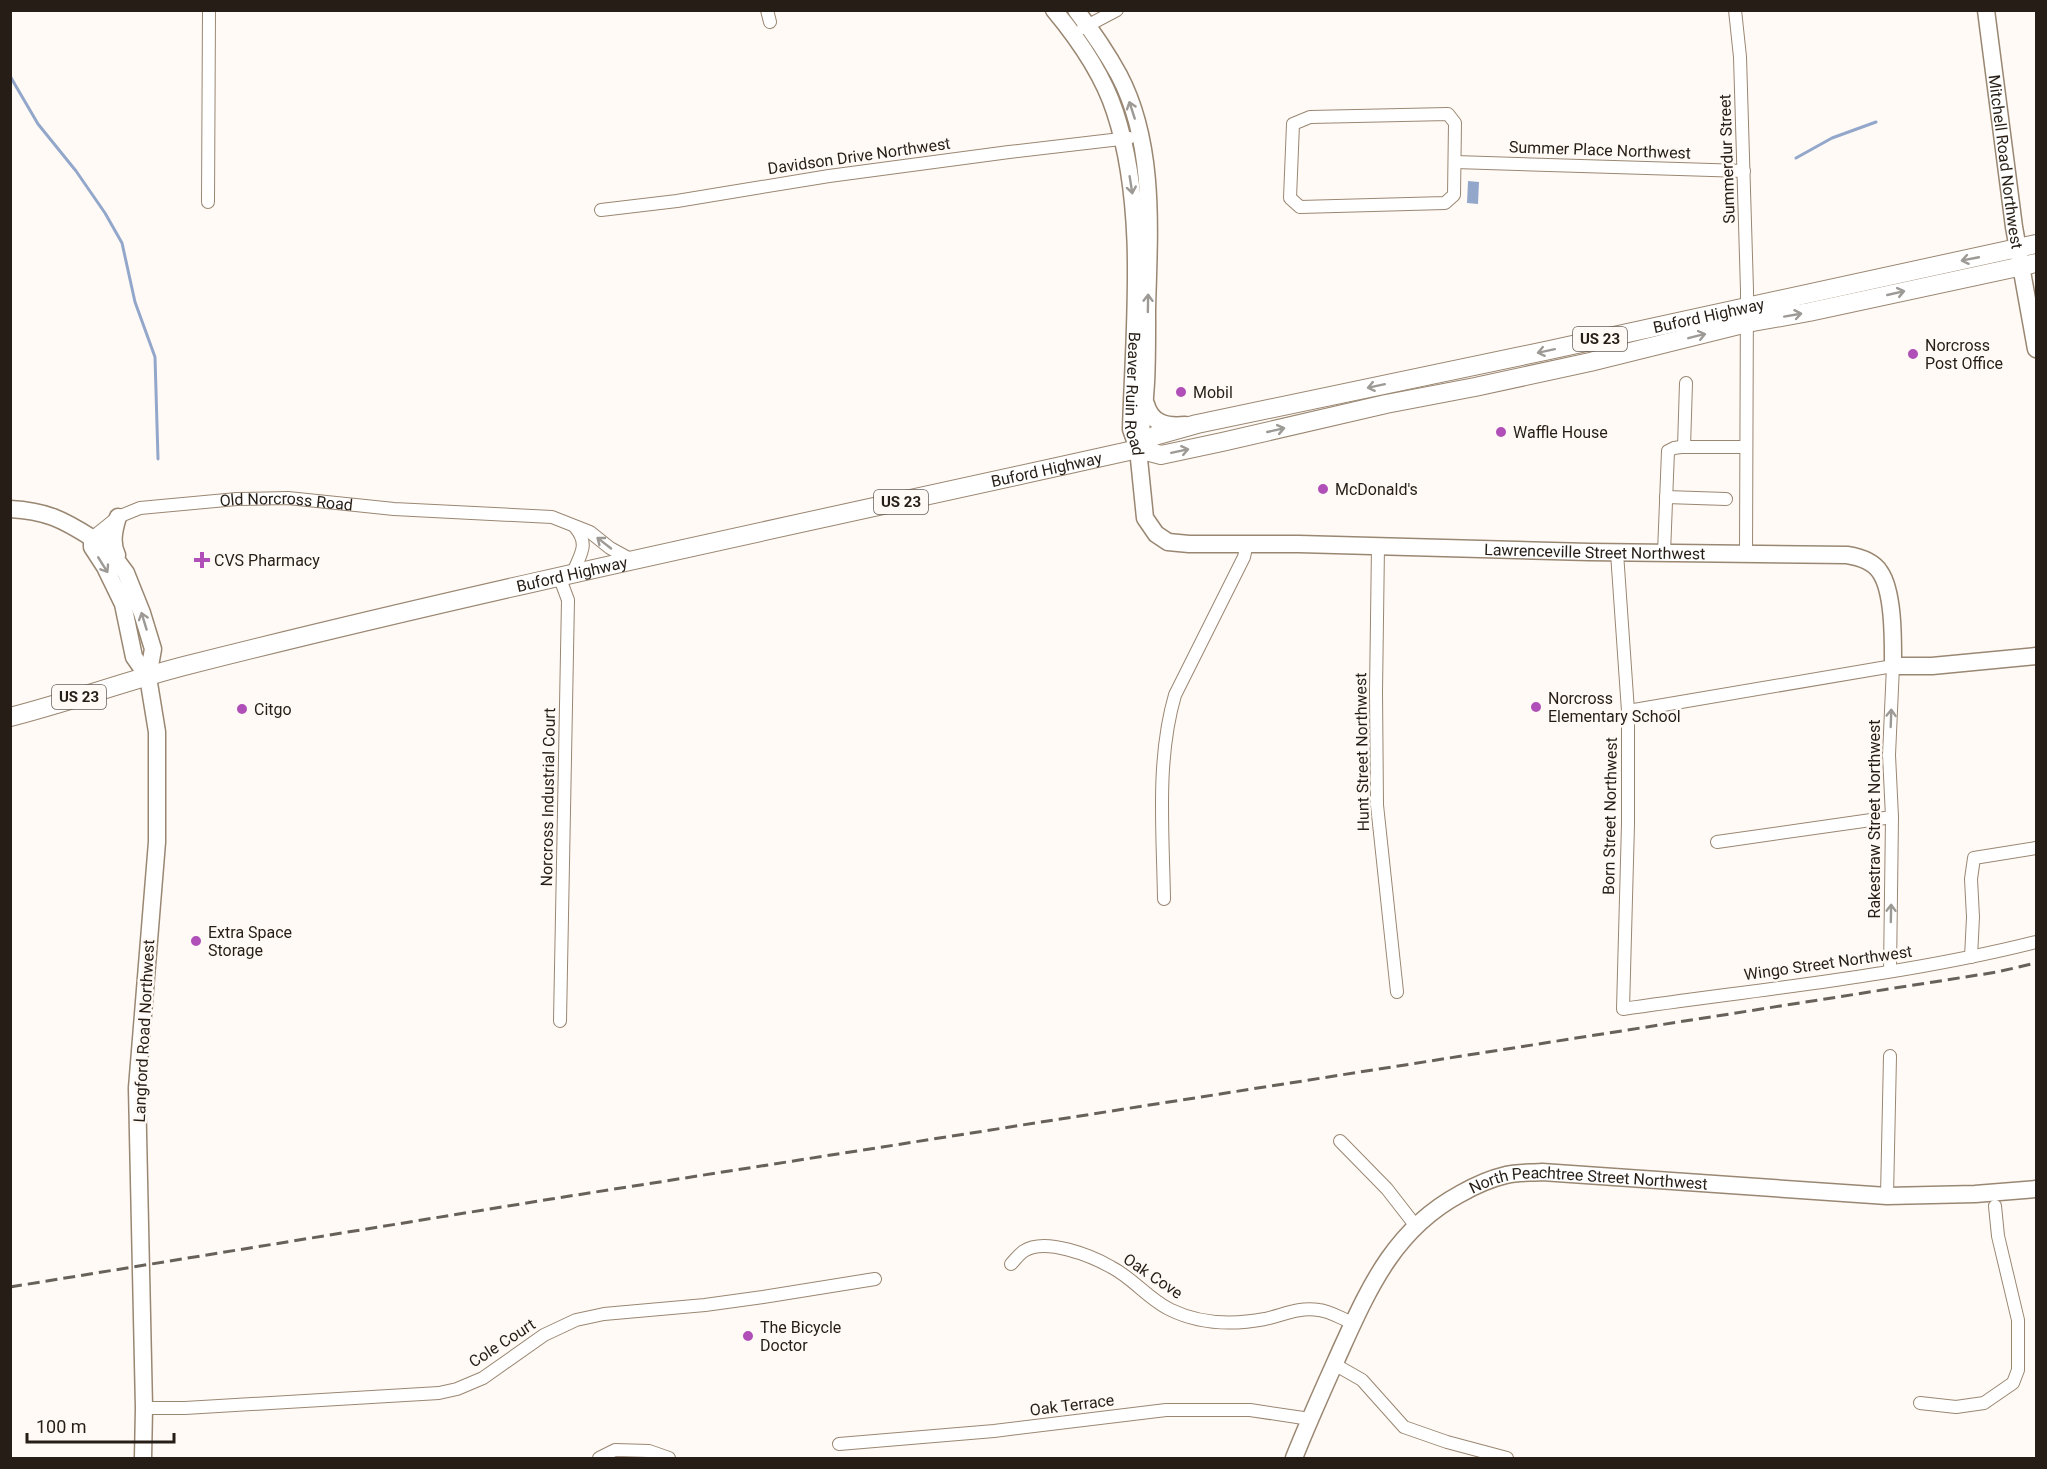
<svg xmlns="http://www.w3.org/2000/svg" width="2047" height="1469" font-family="Roboto,sans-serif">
  <rect width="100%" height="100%" fill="#fffaf6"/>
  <path fill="#93a7cb" d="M 1468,181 L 1479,182 L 1478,204 L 1467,203 Z"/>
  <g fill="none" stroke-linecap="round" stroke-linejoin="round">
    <path stroke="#93a7cb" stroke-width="3" d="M 10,76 L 38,124 L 76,171 L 105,213 L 122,243 L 135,302 L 155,357 L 158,459
      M 1796,158 L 1832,138 L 1876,122"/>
    <defs>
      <g id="street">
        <path d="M 767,10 L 770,22"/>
        <path d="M 1735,10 L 1740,57 L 1747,290 L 1746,555"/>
        <path d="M 1083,28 L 1117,10"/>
        <path d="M 1448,114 L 1455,123 L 1454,195 L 1445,203 L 1300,207 L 1290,198 L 1293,124 L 1310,117 Z"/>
        <path d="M 1455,162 L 1744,171"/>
        <path d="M 208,202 L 209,10"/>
        <path d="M 601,210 L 677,201 L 829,176 L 1009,152 L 1129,138"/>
        <path d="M 1684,447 L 1686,383"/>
        <path d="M 1666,497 L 1726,499"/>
        <path id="s1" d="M 92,538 L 118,517 L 140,508 L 237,499 L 288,498 L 394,509 L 552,517 L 590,532 L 610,548 L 632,560"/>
        <path d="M 1378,546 L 1376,692 L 1377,805 L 1397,992"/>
        <path d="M 1617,553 L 1628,711 L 1628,824 L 1623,1009 C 1761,989 1901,976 2036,942"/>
        <path d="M 1664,553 L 1668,451 L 1674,448 L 1681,447 L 1746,447"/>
        <path d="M 573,573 C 580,554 590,545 575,527"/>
        <path d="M 559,576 L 568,600 L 560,1021"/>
        <path d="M 1628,711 L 1893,666 L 1889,755 L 1892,817 L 1890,971"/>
        <path d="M 1717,842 L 1892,817"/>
        <path d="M 1164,899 C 1163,832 1156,760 1175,695 L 1244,557 L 1247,543"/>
        <path d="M 1971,957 L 1973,917 L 1971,879 L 1974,858 L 2036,848"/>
        <path d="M 1340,1141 L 1387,1189 L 1415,1225"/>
        <path d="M 1887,1196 L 1890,1056"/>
        <path d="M 1011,1264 C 1015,1260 1019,1254 1024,1251 C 1045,1237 1092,1256 1111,1267 C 1133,1278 1149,1300 1171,1310 C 1200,1324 1233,1325 1265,1319 C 1284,1315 1297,1307 1319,1310 C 1330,1311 1342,1319 1353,1323"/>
        <path d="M 1334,1364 L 1362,1380 L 1404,1427 L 1447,1442 L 1507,1458"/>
        <path d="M 1920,1403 L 1956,1407 L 1984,1403 L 2013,1383 L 2018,1370 L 2018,1320 L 1998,1236 L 1995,1206"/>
        <path d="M 144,1408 L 185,1408 L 439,1393 L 457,1389 L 483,1378 L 544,1335 L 576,1320 L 604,1314 L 705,1305 L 763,1297 L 875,1279"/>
        <path d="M 839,1444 L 994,1431 L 1166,1410 L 1250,1410 L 1310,1419"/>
        <path d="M 599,1458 L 615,1450 L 649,1451 L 669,1458"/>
      </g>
      <g id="secondary">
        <path id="s2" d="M 1054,10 C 1079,40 1103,75 1115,112 C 1147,209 1134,327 1131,429 L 1138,449 L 1145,518 L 1156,534 L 1168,542 L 1189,544 L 1299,544 L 1589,552 L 1847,555 C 1860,557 1873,561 1880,572 C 1894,592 1893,642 1893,666 L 1932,666 L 2036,656"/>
        <path d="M 1076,10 C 1092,31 1107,53 1119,75 C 1156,145 1149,232 1147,309 C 1147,355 1148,400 1138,445"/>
        <path id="s3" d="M 1986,10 L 2014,227 L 2036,349"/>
        <path d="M 1146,404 C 1151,423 1166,427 1185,425"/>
        <path d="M 10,509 C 46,511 62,519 92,538"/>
        <path d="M 92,538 L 92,547 L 105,567 L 123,604 L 134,657 L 148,677 L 157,732 L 157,842 L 137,1088 L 144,1408 L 143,1458"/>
        <path d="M 92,538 L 100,538 L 126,573 L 142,613 L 153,649 L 148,677"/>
        <path d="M 117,555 C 111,543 114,530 118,517"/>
        <path id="s4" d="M 1294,1458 C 1309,1420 1326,1383 1343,1345 C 1371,1283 1397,1228 1460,1194 C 1474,1186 1489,1179 1506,1175 C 1517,1172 1531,1173 1542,1172 L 1887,1196 L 1975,1194 L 2036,1189"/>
      </g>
      <g id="primary">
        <path d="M 1138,449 L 1161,455 L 1222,442 L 1386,404 L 1475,387 L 1590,362 L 1747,323 L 1809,312 L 2036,263"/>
        <path id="s5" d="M 10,717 C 69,702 126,681 184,666 C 500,586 819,520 1138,449 L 1154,436 L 1197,424 L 1545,351 L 2036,244"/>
      </g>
    </defs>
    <use href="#street" stroke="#9a8772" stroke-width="14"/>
    <use href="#secondary" stroke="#9a8772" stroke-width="19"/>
    <use href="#primary" stroke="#9a8772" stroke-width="20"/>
    <use href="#street" stroke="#fff" stroke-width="12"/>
    <use href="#secondary" stroke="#fff" stroke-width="16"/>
    <use href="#primary" stroke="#fff" stroke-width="18"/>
    <path stroke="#68615a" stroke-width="3" stroke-dasharray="12 6" stroke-linecap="butt" d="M 10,1287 L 551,1199 L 1997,972 L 2036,963"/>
  </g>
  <defs><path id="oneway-shaft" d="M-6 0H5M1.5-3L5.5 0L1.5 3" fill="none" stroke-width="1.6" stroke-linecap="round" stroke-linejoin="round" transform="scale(1.5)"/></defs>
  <g stroke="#9d9a96">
    <use href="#oneway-shaft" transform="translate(1132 110) rotate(-108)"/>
    <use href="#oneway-shaft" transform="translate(1131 185) rotate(81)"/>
    <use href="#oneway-shaft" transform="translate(1970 259) rotate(169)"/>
    <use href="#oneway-shaft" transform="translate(1896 293) rotate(-13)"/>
    <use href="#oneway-shaft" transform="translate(1148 303) rotate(-89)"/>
    <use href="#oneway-shaft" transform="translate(1793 315) rotate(-10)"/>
    <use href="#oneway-shaft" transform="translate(1697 336) rotate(-14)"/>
    <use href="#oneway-shaft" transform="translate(1546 351) rotate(168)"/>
    <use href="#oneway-shaft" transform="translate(1376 386) rotate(168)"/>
    <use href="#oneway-shaft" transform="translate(1276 430) rotate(-13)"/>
    <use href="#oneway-shaft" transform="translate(1180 451) rotate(-12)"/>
    <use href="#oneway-shaft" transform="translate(604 543) rotate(-142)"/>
    <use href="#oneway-shaft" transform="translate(103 565) rotate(58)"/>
    <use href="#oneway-shaft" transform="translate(144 621) rotate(-107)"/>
    <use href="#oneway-shaft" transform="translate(1891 718) rotate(-88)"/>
    <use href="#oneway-shaft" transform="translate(1891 913) rotate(-89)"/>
  </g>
  <g fill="#b04fb7" stroke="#fffaf6" stroke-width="2">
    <circle cx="1913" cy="354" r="6"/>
    <circle cx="1181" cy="392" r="6"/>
    <circle cx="1501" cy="432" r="6"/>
    <circle cx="1323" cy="489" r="6"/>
    <path d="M199 551h6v6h6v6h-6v6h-6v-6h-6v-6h6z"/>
    <circle cx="1536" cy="707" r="6"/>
    <circle cx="242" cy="709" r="6"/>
    <circle cx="196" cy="941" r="6"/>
    <circle cx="748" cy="1336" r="6"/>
  </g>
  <g text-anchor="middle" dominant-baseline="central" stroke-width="5" stroke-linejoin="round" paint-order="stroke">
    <g fill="#fffaf6" stroke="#676059" stroke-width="1.5">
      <rect x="1573" y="327" width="54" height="24" rx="4.5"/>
      <rect x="874" y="490" width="54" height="24" rx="4.5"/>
      <rect x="52" y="685" width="54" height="24" rx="4.5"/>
    </g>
    <g font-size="15" font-weight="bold" fill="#261e16">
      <text x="1600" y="339">US 23</text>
      <text x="901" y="502">US 23</text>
      <text x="79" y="697">US 23</text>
    </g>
    <g font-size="16" fill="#261e16" stroke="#fffaf6">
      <text transform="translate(1600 150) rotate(2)">Summer Place Northwest</text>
      <text transform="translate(859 156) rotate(-8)">Davidson Drive Northwest</text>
      <text transform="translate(1727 159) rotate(-92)">Summerdur Street</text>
      <text stroke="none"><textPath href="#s3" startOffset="153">Mitchell Road Northwest</textPath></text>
      <text stroke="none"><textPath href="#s5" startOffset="1748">Buford Highway</textPath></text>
      <text stroke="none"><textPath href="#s2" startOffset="404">Beaver Ruin Road</textPath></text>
      <text stroke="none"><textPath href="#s5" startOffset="1066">Buford Highway</textPath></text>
      <text stroke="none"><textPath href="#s1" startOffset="204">Old Norcross Road</textPath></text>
      <text stroke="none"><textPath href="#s2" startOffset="990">Lawrenceville Street Northwest</textPath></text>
      <text stroke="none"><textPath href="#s5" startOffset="580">Buford Highway</textPath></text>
      <text transform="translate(1362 752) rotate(-91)">Hunt Street Northwest</text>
      <text transform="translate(548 797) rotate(-89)">Norcross Industrial Court</text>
      <text transform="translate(1610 816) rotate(-89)">Born Street Northwest</text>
      <text transform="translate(1874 819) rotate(-90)">Rakestraw Street Northwest</text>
      <text transform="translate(1828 963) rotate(-8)">Wingo Street Northwest</text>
      <text transform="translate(144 1031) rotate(-87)">Langford Road Northwest</text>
      <text stroke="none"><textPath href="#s4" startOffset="450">North Peachtree Street Northwest</textPath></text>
      <text transform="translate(1153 1276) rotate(34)">Oak Cove</text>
      <text transform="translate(502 1343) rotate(-33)">Cole Court</text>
      <text transform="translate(1072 1405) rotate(-7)">Oak Terrace</text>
    </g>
    <g font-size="16" fill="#261e16" stroke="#fffaf6" text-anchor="start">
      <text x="1925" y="345">Norcross<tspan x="1925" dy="18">Post Office</tspan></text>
      <text x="1193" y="392">Mobil</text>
      <text x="1513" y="432">Waffle House</text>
      <text x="1335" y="489">McDonald's</text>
      <text x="214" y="560">CVS Pharmacy</text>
      <text x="1548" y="698">Norcross<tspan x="1548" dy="18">Elementary School</tspan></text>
      <text x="254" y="709">Citgo</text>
      <text x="208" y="932">Extra Space<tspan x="208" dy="18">Storage</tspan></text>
      <text x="760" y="1327">The Bicycle<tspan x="760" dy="18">Doctor</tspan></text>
    </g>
  </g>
  <rect width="2047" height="1469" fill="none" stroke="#261e16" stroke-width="24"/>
  <path d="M27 1433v9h147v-9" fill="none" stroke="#261e16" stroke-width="3"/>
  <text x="36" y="1433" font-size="18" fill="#261e16" stroke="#fffaf6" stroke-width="4.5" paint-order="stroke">100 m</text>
</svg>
